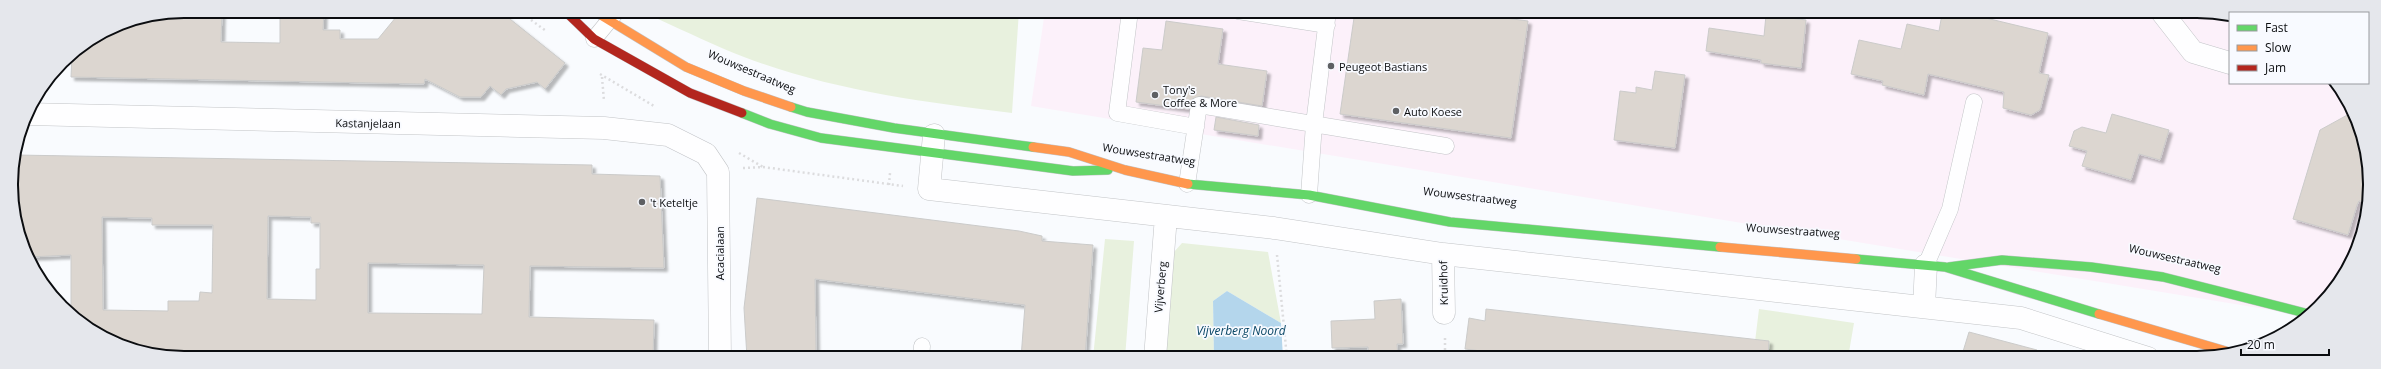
<svg xmlns="http://www.w3.org/2000/svg" width="2381" height="369" font-family="'Open Sans',sans-serif">
  <defs>
    <filter id="shadow"><feDropShadow dx="3.5" dy="3.5" stdDeviation="1" flood-color="#0004"/></filter>
  </defs>
  <rect width="100%" height="100%" fill="#f9fbfe"/>
  <path fill="#fcf1fa" d="M 1045,11 L 2208,11 L 2230,17 L 2230,83 L 2334,83 L 2361,129 L 2370,196 L 2357,251 L 2319,307 L 2307,316 L 1031,106 Z"/>
  <path fill="#e8f1de" d="M 657,11 L 1019,11 L 1012,113 C 922,102 830,90 744,57 C 715,46 687,32 658,19 Z
    M 1105,239 L 1134,241 L 1125,358 L 1093,358 Z
    M 1182,243 L 1268,252 L 1281,323 L 1227,291 L 1213,301 L 1214,358 L 1164,358 L 1174,252 Z
    M 1759,309 L 1854,323 L 1848,358 L 1753,358 Z"/>
  <path fill="#b4d6ec" d="M 1227,291 L 1281,323 L 1283,358 L 1214,358 L 1213,301 Z"/>
  <path fill="#dcd6d0" stroke="#cbcbca" fill-rule="evenodd" filter="url(#shadow)" d="M 184,11 L 222,11 L 221,42 L 280,43 L 280,11 L 324,11 L 323,30 L 340,30 L 340,39 L 378,39 L 401,11 L 500,11 L 565,63 L 545,89 L 537,82 L 506,89 L 501,95 L 490,86 L 481,97 L 460,97 L 425,79 L 424,84 L 71,77 L 72,55 L 118,24 Z
    M 1355,11 L 1467,11 L 1467,13 L 1528,21 L 1511,138 L 1340,114 Z
    M 1961,12 L 2048,33 L 2039,73 L 2049,75 L 2040,110 L 2031,115 L 2003,108 L 2004,92 L 1928,74 L 1924,95 L 1882,85 L 1883,81 L 1851,74 L 1859,40 L 1901,49 L 1907,24 L 1939,31 L 1942,14 L 1960,18 Z
    M 1766,15 L 1806,20 L 1801,68 L 1761,63 L 1761,60 L 1706,51 L 1709,28 L 1764,36 Z
    M 1166,21 L 1223,29 L 1218,64 L 1267,71 L 1262,106 L 1201,96 L 1192,99 L 1189,109 L 1136,102 L 1143,48 L 1162,50 Z
    M 1655,71 L 1685,75 L 1675,148 L 1614,140 L 1620,91 L 1636,93 L 1636,87 L 1652,90 Z
    M 2351,113 L 2361,129 L 2370,196 L 2368,202 L 2359,201 L 2357,205 L 2348,235 L 2293,219 L 2320,130 Z
    M 2112,114 L 2169,130 L 2160,160 L 2139,154 L 2131,180 L 2082,166 L 2087,151 L 2069,146 L 2074,131 L 2082,127 L 2106,133 Z
    M 1216,117 L 1259,125 L 1258,136 L 1214,130 Z
    M 16,155 L 592,165 L 592,174 L 660,176 L 664,268 L 530,266 L 529,317 L 654,320 L 653,358 L 173,358 L 108,340 L 66,308 L 71,308 L 71,255 L 30,257 L 20,240 L 11,173 ZM 268,216 L 311,217 L 311,223 L 320,223 L 320,269 L 316,269 L 316,300 L 267,299 ZM 102,217 L 152,218 L 152,225 L 213,225 L 212,293 L 200,292 L 199,301 L 168,301 L 168,311 L 103,310 ZM 368,263 L 484,265 L 482,314 L 368,313 Z
    M 757,198 L 1019,231 L 1042,236 L 1042,241 L 1093,245 L 1085,358 L 1021,358 L 1025,305 L 815,279 L 816,351 L 790,353 L 790,358 L 747,358 L 744,308 Z
    M 1401,299 L 1403,344 L 1397,344 L 1398,358 L 1369,358 L 1368,347 L 1332,348 L 1331,321 L 1375,319 L 1374,301 Z
    M 1486,309 L 1769,341 L 1768,358 L 1608,358 L 1567,352 L 1567,358 L 1480,358 L 1481,351 L 1465,349 L 1469,318 L 1485,321 Z
    M 1969,332 L 2037,350 L 2036,358 L 1961,358 Z"/>
  <g fill="none" stroke-linecap="round" stroke-linejoin="round">
    <defs>
      <path id="lane" d="M 1130,11 L 1117,113 L 1196,127
        M 1238,11 L 1327,25
        M 594,39 L 617,11
        M 1187,184 L 1199,105 L 1446,146
        M 1309,195 L 1314,124 L 1328,11
        M 1926,265 L 1950,209 L 1974,102
        M 921,358 L 922,346"/>
      <path id="street" d="M 2161,11 L 2193,52 L 2230,63
        M 27,114 L 604,128 L 668,135 L 706,154 L 718,172 L 720,358
        M 934,135 L 929,189 L 1274,228 L 1443,254 L 2021,318 L 2148,358
        M 1443,254 L 1444,313
        M 1924,307 L 1926,265
        M 1155,358 L 1166,216"/>
      <path id="fast" d="M 791,107 L 807,112 L 894,128 L 1033,147
        M 742,113 L 770,124 L 821,138 L 1073,171 L 1108,170
        M 1188,184 L 1309,195 L 1450,222 L 1720,247
        M 1856,259 L 1945,267 L 2099,314
        M 1949,267 L 2002,260 L 2091,267 L 2163,277 L 2309,314"/>
      <path id="slow" d="M 594,11 L 686,67 L 744,91 L 791,107
        M 1033,147 L 1069,152 L 1125,170 L 1188,184
        M 1720,247 L 1856,259
        M 2099,314 L 2229,352"/>
      <path id="jam" d="M 565,11 L 594,39 L 690,93 L 742,113"/>
    </defs>
    <use href="#lane" stroke="#c2c4c7" stroke-width="17"/>
    <use href="#street" stroke="#c2c4c7" stroke-width="23"/>
    <use href="#fast" stroke="#c2c4c7" stroke-width="10"/>
    <use href="#slow" stroke="#c2c4c7" stroke-width="10"/>
    <use href="#jam" stroke="#c2c4c7" stroke-width="10"/>
    <path stroke="#dcdcde" stroke-width="2.5" stroke-dasharray="2 3" stroke-linecap="butt" d="M 519,11 L 546,31
      M 600,74 L 654,106
      M 602,77 L 604,101
      M 739,153 L 763,167
      M 743,168 L 763,167 L 903,186
      M 889,185 L 890,173
      M 1277,255 L 1287,358
      M 1445,338 L 1445,358"/>
    <use href="#lane" stroke="#fefeff" stroke-width="16"/>
    <use href="#street" stroke="#fefeff" stroke-width="22"/>
    <use href="#fast" stroke="#63d668" stroke-width="9"/>
    <use href="#slow" stroke="#ff974d" stroke-width="9"/>
    <use href="#jam" stroke="#b3261e" stroke-width="9"/>
  </g>
  <g fill="#5e6063" stroke="#f8faff" stroke-width="1.5">
    <circle cx="1331" cy="66" r="4"/>
    <circle cx="1155" cy="95" r="4"/>
    <circle cx="1396" cy="111" r="4"/>
    <circle cx="642" cy="202" r="4"/>
  </g>
  <g text-anchor="middle" dominant-baseline="central" stroke-width="3.5" stroke-linejoin="round" paint-order="stroke">
    <g font-size="11" fill="#0b0d10" stroke="#f8faff" text-anchor="start">
      <text x="1339" y="66">Peugeot Bastians</text>
      <text x="1163" y="89">Tony's<tspan x="1163" dy="13">Coffee &amp; More</tspan></text>
      <text x="1404" y="111">Auto Koese</text>
      <text x="650" y="202">'t Keteltje</text>
    </g>
    <g font-size="11" fill="#0b0d10" stroke="#f8faff">
      <text transform="translate(752 71) rotate(23)">Wouwsestraatweg</text>
      <text transform="translate(368 123) rotate(1)">Kastanjelaan</text>
      <text transform="translate(1149 154) rotate(9)">Wouwsestraatweg</text>
      <text transform="translate(1470 196) rotate(7)">Wouwsestraatweg</text>
      <text transform="translate(1793 230) rotate(4)">Wouwsestraatweg</text>
      <text transform="translate(719 253) rotate(-90)">Acacialaan</text>
      <text transform="translate(2175 258) rotate(13)">Wouwsestraatweg</text>
      <text transform="translate(1443 283) rotate(-91)">Kruidhof</text>
      <text transform="translate(1160 287) rotate(-85)">Vijverberg</text>
    </g>
    <g font-size="12" font-style="italic" fill="#084665" stroke="#f8faff">
      <text x="1241" y="330">Vijverberg Noord</text>
    </g>
  </g>
  <path d="M0 0H2381V369H0ZM184 18H2197A166 166 0 0 1 2363 184V185A166 166 0 0 1 2197 351H184A166 166 0 0 1 18 185V184A166 166 0 0 1 184 18Z" fill="#e5e7ec" fill-rule="evenodd"/>
  <path fill="none" stroke="#0b0d10" stroke-width="2" d="M184 18H2197A166 166 0 0 1 2363 184V185A166 166 0 0 1 2197 351H184A166 166 0 0 1 18 185V184A166 166 0 0 1 184 18Z"/>
  <rect x="2229" y="12" width="140" height="72" fill="#f8faff" stroke="#999b9f"/>
  <rect x="2237" y="25" width="20" height="6" fill="#63d668" stroke="#999b9f"/>
  <text x="2265" y="32" font-size="12" fill="#0b0d10">Fast</text>
  <rect x="2237" y="45" width="20" height="6" fill="#ff974d" stroke="#999b9f"/>
  <text x="2265" y="52" font-size="12" fill="#0b0d10">Slow</text>
  <rect x="2237" y="65" width="20" height="6" fill="#b3261e" stroke="#999b9f"/>
  <text x="2265" y="72" font-size="12" fill="#0b0d10">Jam</text>
  <path d="M2241 349v6h88v-6" fill="none" stroke="#0b0d10" stroke-width="2"/>
  <text x="2247" y="349" font-size="12" fill="#0b0d10" stroke="#f8faff" stroke-width="3" paint-order="stroke">20 m</text>
</svg>
